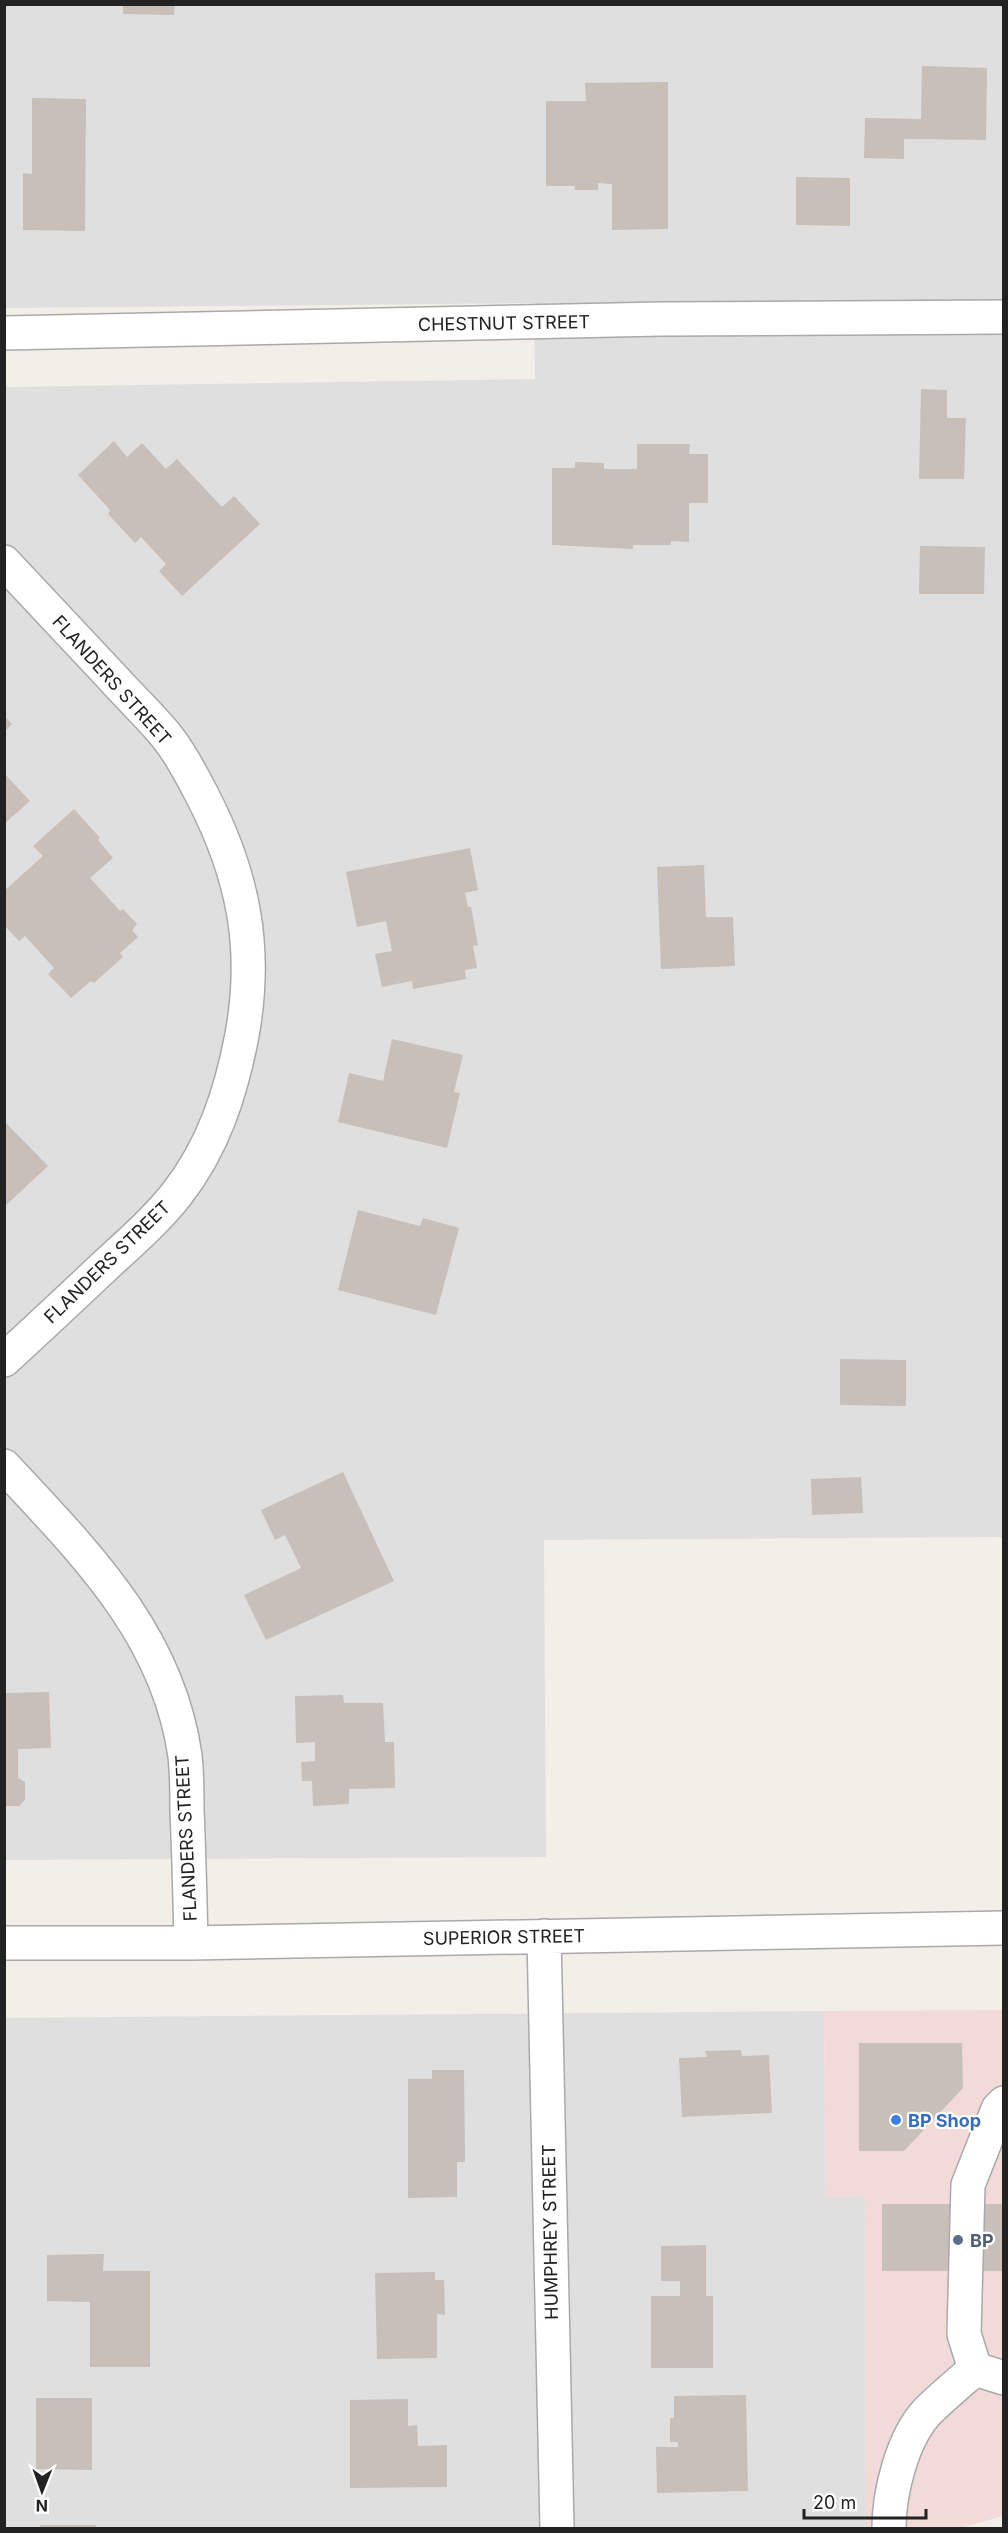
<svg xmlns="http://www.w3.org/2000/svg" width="1008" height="2533" font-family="Inter,sans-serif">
  <rect width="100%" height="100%" fill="#f2efe9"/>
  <path fill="#e0dfdf" d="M 4,5 L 1003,5 L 1003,1537 L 544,1540 L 546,1857 L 5,1860 L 5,387 L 535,379 L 534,303 L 5,308 Z
    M 824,2011 L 826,2197 L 865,2196 L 866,2528 L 5,2528 L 4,2018 Z"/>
  <path fill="#f2dad9" d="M 1003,2010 L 1003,2516 L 960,2528 L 866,2528 L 865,2196 L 826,2197 L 824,2011 Z"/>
  <path fill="#c7bfb8" d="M 123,4 L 175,4 L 174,15 L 123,14 Z
    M 922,66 L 987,68 L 986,140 L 904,139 L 904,159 L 864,158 L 865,118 L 921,119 Z
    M 668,82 L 668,229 L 612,230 L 612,184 L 598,183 L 598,190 L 575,190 L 575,186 L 546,186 L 546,101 L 586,101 L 585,83 Z
    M 32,98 L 86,99 L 85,231 L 23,230 L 23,173 L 32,174 Z
    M 796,177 L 850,178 L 850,226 L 796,225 Z
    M 921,389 L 947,390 L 947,418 L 966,418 L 964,479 L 919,479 Z
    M 114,441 L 127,457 L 142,443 L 166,469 L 177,459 L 222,507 L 234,496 L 260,524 L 182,596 L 159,571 L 166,564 L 141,537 L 135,543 L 108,514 L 110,510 L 78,475 Z
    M 637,444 L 690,444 L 689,454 L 708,454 L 708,503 L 689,503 L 689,542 L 671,541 L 671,545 L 633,545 L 633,549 L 552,545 L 552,468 L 575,468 L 575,462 L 604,463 L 604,469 L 637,469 Z
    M 920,546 L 985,547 L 984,594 L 919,594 Z
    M 5,717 L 12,724 L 5,731 Z
    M 4,773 L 30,801 L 4,824 Z
    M 74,809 L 100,838 L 98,840 L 113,858 L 90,878 L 120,911 L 123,909 L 137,924 L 132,930 L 138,937 L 120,953 L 123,957 L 94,983 L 91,981 L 71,998 L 48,974 L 54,968 L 25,936 L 19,941 L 4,925 L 4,891 L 43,856 L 33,846 Z
    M 470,848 L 478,890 L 465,893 L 468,907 L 471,907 L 478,945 L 473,946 L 477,968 L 465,970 L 466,979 L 413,989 L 412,981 L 382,987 L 375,954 L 392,951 L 386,921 L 357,927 L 346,872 Z
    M 704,865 L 706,917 L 733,917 L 735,966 L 661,969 L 657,867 Z
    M 392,1039 L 463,1055 L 454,1092 L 460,1093 L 447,1148 L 338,1122 L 349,1073 L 383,1081 Z
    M 4,1121 L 48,1166 L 4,1207 Z
    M 358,1210 L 420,1226 L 423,1218 L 459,1228 L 436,1315 L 338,1290 Z
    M 840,1359 L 906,1360 L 906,1406 L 840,1405 Z
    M 343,1472 L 394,1581 L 266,1640 L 244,1595 L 301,1568 L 285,1535 L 275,1540 L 261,1510 Z
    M 861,1477 L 863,1513 L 812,1515 L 811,1479 Z
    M 49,1692 L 51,1748 L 18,1749 L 18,1778 L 25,1782 L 25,1800 L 19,1806 L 4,1806 L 4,1693 Z
    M 343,1695 L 344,1703 L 383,1703 L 385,1742 L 394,1742 L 395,1788 L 349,1789 L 349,1804 L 313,1806 L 312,1781 L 302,1781 L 301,1762 L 315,1761 L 315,1742 L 296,1743 L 295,1696 Z
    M 859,2043 L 962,2043 L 963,2088 L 904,2151 L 859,2151 Z
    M 741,2050 L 742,2056 L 769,2055 L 772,2113 L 682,2117 L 679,2058 L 707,2057 L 705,2051 Z
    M 432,2070 L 464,2070 L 465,2162 L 457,2162 L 457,2197 L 408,2198 L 408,2079 L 432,2079 Z
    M 882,2204 L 1004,2204 L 1004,2271 L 882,2271 Z
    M 706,2245 L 706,2296 L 713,2296 L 713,2368 L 651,2368 L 651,2296 L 680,2296 L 680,2281 L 661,2281 L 661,2246 Z
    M 104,2254 L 103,2271 L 150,2271 L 150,2367 L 90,2367 L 90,2302 L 47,2301 L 47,2255 Z
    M 435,2272 L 435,2280 L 444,2280 L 445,2315 L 437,2314 L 437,2358 L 377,2359 L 375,2273 Z
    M 746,2395 L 748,2491 L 657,2493 L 656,2447 L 678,2447 L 678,2442 L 670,2442 L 670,2418 L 674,2418 L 674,2396 Z
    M 36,2398 L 92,2398 L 92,2470 L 36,2469 Z
    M 408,2399 L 408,2426 L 417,2425 L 418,2446 L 447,2445 L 447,2487 L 350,2488 L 350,2400 Z
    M 40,2525 L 96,2525 L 96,2528 L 40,2528 Z"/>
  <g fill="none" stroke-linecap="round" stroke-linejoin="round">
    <defs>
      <path id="minor" d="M 4,333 L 661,319 L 1004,317
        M 4,562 C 40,600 75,638 111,676 C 128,695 147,713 164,733 C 179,751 191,774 202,795 C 243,874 258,947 242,1035 C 231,1093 213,1148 176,1195 C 156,1220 131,1242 107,1264 C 73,1296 39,1328 4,1360
        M 4,1466 C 84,1552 168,1634 185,1756 C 187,1774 187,1793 187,1811 C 189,1855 190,1899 191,1943
        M 544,1936 L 557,2528
        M 4,1943 L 191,1943 L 1004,1928
        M 1004,2103 L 998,2109 L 968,2185 L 964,2334 L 975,2369 L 1004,2378
        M 889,2528 C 889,2493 902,2439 927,2412 C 942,2397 959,2383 975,2369"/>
    </defs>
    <use href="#minor" stroke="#a9a9a9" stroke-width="36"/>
    <use href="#minor" stroke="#fff" stroke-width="33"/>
  </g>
  <circle fill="#3f7fe0" stroke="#fff" stroke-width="2" cx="896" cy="2120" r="6"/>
  <circle fill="#5c6f8a" stroke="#fff" stroke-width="2" cx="958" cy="2240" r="6"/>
  <g text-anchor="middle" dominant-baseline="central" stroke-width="4.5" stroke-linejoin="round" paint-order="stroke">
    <g font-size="18" fill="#222" stroke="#fff">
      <text transform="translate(504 323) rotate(-1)">CHESTNUT STREET</text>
      <text transform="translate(112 680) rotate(48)">FLANDERS STREET</text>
      <text transform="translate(107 1262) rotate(-44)">FLANDERS STREET</text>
      <text transform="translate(186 1838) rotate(-93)">FLANDERS STREET</text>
      <text transform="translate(504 1937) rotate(-1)">SUPERIOR STREET</text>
      <text transform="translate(550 2232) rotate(-91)">HUMPHREY STREET</text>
    </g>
    <g font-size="18" font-weight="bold" fill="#366cbe" stroke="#fff" text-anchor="start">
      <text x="908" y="2120">BP Shop</text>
    </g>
    <g font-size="18" font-weight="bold" fill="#4e5e75" stroke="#fff" text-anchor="start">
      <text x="970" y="2240">BP</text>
    </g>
  </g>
  <rect width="1008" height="2533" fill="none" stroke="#222222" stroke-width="12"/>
  <g transform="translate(42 2491) rotate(181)" stroke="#ffffff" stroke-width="4.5" paint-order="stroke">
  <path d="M0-4.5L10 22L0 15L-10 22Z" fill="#222222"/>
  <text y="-9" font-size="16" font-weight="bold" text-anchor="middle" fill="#222222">N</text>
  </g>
  <path d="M804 2509v9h122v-9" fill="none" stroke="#222222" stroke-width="3"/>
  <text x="813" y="2509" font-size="18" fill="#222222" stroke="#ffffff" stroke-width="4.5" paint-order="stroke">20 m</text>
</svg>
